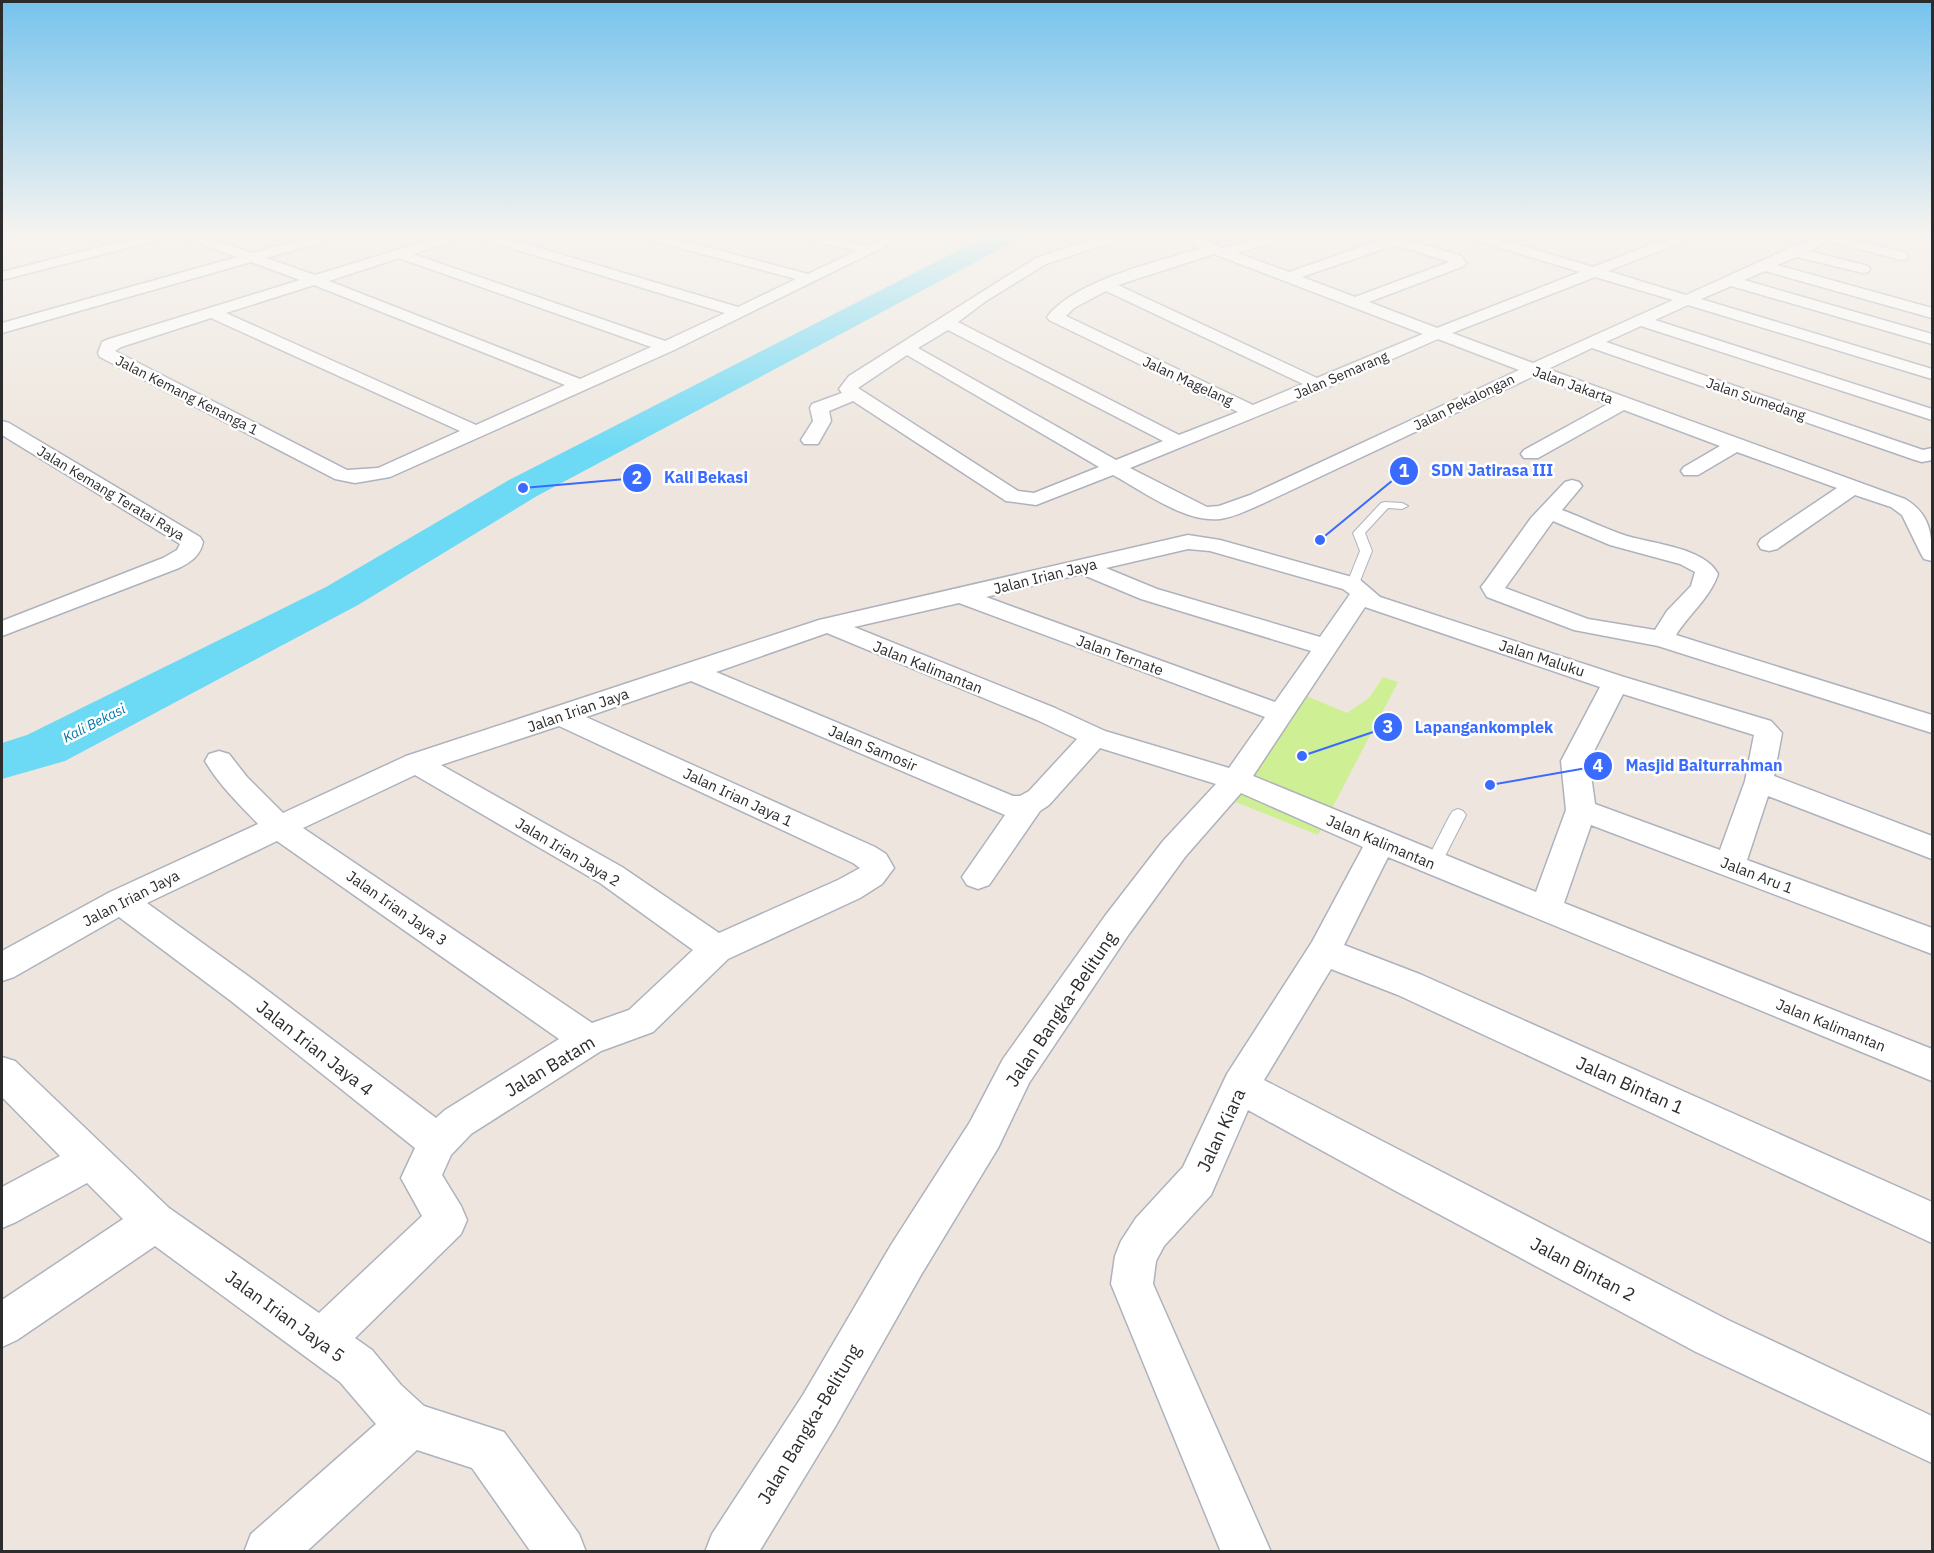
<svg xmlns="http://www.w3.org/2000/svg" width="1934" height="1553" font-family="'IBM Plex Sans',sans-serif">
  <rect width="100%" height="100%" fill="#eee6de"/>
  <path fill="#ceef93" d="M 1383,677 L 1398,682 L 1318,835 L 1218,795 L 1290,689 L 1347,713 L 1369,698 Z"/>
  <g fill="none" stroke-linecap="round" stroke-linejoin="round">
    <path fill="#6cd9f5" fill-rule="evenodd" d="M 989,235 L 1021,235 L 1017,240 L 537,496 L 358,605 L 65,761 L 2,779 L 2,743 L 27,735 L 326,587 L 509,480 Z"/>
    <defs>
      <path id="lane" d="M 1385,502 L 1402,503 L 1408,506 L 1402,509 L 1388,508 L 1365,533 L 1372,551 L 1360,581 L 1369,592 L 1363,596 L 1359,595 L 1348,581 L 1360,551 L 1353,533 L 1381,503 Z
        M 1458,809 L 1463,811 L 1466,815 L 1441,864 L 1439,868 L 1427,868 L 1425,864 L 1450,815 L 1453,811 Z"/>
      <path id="street" d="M 147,235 L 168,235 L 166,238 L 2,280 L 2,272 Z
        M 183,235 L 201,235 L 252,253 L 318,235 L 337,235 L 336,238 L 266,258 L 315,275 L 446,235 L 465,235 L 464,238 L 413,254 L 665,341 L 725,313 L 478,238 L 476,235 L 496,235 L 738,307 L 796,279 L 643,238 L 642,235 L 662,235 L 808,274 L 856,251 L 803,238 L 802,235 L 823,235 L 867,246 L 891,235 L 908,235 L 672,351 L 390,477 L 355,483 L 335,479 L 100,357 L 98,353 L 102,342 L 109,339 L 300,280 L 251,262 L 2,333 L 2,323 L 237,257 L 184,238 ZM 399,258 L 651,347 L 580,379 L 329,281 ZM 314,285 L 565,385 L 476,425 L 226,313 ZM 211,318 L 460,431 L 378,468 L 347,470 L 115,351 L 121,347 Z
        M 1103,235 L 1117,235 L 1110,243 L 1046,264 L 986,301 L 958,322 L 1179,435 L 1238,412 L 1049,320 L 1047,317 C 1074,281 1158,261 1200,249 L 1183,240 L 1185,237 L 1195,237 L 1223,248 L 1271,235 L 1290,235 L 1289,238 L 1237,253 L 1289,272 L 1381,240 L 1374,238 L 1373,235 L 1392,235 L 1461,256 L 1466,263 L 1464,266 L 1369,302 L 1437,328 L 1580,272 L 1468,238 L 1467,235 L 1486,235 L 1593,267 L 1676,235 L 1693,235 L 1692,238 L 1608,271 L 1686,295 L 1814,237 L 1814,235 L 1836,235 L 1906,253 L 1908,256 L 1906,259 L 1901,260 L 1828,241 L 1809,251 L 1868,266 L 1870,269 L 1868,272 L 1863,273 L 1797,257 L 1777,265 L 1932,308 L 1932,318 L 1765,271 L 1744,280 L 1932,334 L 1932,344 L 1731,286 L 1701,299 L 1932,369 L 1932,379 L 1688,305 L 1655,320 L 1932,409 L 1932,420 L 1641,326 L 1606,342 L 1923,450 L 1932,448 L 1932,460 L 1922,462 L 1915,460 L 1592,348 L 1548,369 L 1905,499 C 1930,514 1932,533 1932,561 L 1924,559 L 1921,554 L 1902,515 L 1891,507 L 1855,495 L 1777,549 L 1769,551 L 1761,549 L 1758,544 L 1761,539 L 1837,488 L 1737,452 L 1698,475 L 1684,475 L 1681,471 L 1684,467 L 1720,446 L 1624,410 L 1538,458 L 1524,458 L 1521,454 L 1524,450 L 1608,404 L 1534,376 L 1264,503 C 1250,509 1235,517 1220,519 C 1185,523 1143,491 1113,475 L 1036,505 L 1006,501 L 853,401 L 829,411 L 831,421 L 818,444 L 804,444 L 801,440 L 813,421 L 810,408 L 812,404 L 842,393 L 839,389 L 849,376 L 1036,258 ZM 1395,245 L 1449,262 L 1355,297 L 1302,277 ZM 1214,254 L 1423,334 L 1317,378 L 1118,285 ZM 1595,277 L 1673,300 L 1533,363 L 1452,333 ZM 1106,291 L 1303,384 L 1253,405 L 1066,316 L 1074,308 ZM 948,330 L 1163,441 L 1116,460 L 918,348 ZM 1438,339 L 1519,370 L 1250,495 L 1219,506 L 1207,507 L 1130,468 L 1324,389 ZM 907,355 L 1099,467 L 1034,493 L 1018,491 L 858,388 Z
        M 2,421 L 9,423 L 200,537 L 203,542 C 200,556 191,562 179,568 L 2,636 L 2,621 L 163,558 L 177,550 L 180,544 L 2,435 Z
        M 1572,480 L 1579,482 L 1582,486 L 1562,510 C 1584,518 1605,529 1627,536 C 1654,544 1705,548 1718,574 C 1710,598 1689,614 1676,635 L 1932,715 L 1932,733 L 1658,646 L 1574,630 L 1487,597 L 1481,587 L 1485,582 L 1531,518 L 1565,482 ZM 1553,521 L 1610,545 L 1680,564 L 1695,572 L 1691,586 L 1667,611 L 1655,630 L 1588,619 L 1505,588 Z
        M 1188,535 L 1220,540 L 1359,579 L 1380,597 L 1624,677 L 1771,721 L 1782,733 L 1774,776 L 1932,836 L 1932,859 L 1768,796 L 1747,860 L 1932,928 L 1932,954 L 1591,825 L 1564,903 L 1932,1049 L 1932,1081 L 1388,857 L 1344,945 L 1422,975 L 1932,1202 L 1932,1243 L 1398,995 L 1331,969 L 1264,1080 L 1728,1320 L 1932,1416 L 1932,1463 L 1696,1352 L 1392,1189 L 1248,1110 L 1211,1195 L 1164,1246 L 1156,1261 L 1153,1284 L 1271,1552 L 1221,1552 L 1111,1284 L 1115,1256 L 1121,1241 L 1136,1218 L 1183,1167 L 1227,1074 L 1312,942 L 1363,847 L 1241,793 L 1185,857 L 1129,934 L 1029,1083 L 998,1148 L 921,1275 L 835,1427 L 759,1552 L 705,1552 L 712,1534 L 803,1395 L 891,1245 L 970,1122 L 1003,1059 L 1105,916 L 1163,841 L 1216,784 L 1100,748 L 1049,805 L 1040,811 L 989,885 L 978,889 L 967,885 L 962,877 L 1005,815 L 691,681 L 586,717 L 875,847 L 886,854 L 894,868 L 882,884 L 860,898 L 728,959 L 653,1032 L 601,1051 L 471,1134 L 451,1155 L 442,1175 L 461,1206 L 467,1220 L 461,1234 L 355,1338 L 372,1350 L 401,1385 L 424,1406 L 504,1432 L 579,1534 L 586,1552 L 531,1552 L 472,1468 L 417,1450 L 306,1552 L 244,1552 L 251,1534 L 376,1424 L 340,1382 L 155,1246 L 17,1340 L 2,1347 L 2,1300 L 123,1219 L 87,1183 L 16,1222 L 2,1228 L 2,1187 L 60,1156 L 2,1097 L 2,1057 L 15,1061 L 169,1208 L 319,1313 L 422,1216 L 401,1178 L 415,1148 L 231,1001 L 119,917 L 14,977 L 2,981 L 2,951 L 110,892 L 258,824 C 239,804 219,785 205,761 L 209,754 L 219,751 L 229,754 L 247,777 L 283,813 L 406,756 L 819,620 ZM 1188,549 L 1210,551 L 1343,589 L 1350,594 L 1320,637 L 1157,589 L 1106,568 ZM 1081,574 L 1141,599 L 1311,651 L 1275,702 L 986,597 ZM 959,603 L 1265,717 L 1229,768 L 1105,731 L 1055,708 L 854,627 ZM 1365,607 L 1600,687 L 1561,761 L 1566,810 L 1536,892 L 1253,776 ZM 827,633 L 1037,720 L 1077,739 L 1029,791 L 1020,796 L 1013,796 L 716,672 ZM 1623,694 L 1754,735 L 1745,781 L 1720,850 L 1595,804 L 1589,761 ZM 559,726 L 853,863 L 860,868 L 838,880 L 719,933 L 622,867 L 441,765 ZM 415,775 L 600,883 L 693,950 L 629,1010 L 592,1023 L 303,828 ZM 277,841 L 559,1039 L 445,1110 L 436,1118 L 255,981 L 147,903 Z"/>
    </defs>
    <use href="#lane" stroke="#aeb2bc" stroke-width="2"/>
    <use href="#street" stroke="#aeb2bc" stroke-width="3"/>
    <use href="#lane" fill="#fff" fill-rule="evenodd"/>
    <use href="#street" fill="#fff" fill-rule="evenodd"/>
  </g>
  <linearGradient id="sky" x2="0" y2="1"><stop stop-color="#76c3ed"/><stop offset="0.52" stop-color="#f7f4f0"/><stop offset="1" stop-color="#f7f4f0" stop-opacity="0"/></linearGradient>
  <rect width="1934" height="452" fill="url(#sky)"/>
  <g text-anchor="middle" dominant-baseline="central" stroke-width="5" stroke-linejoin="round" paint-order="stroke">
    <g font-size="14" fill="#2c2c2c" stroke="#fff">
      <text transform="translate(1341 375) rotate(-23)">Jalan Semarang</text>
      <text transform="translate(1188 381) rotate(25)">Jalan Magelang</text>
      <text transform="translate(1573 385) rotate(20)">Jalan Jakarta</text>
      <text transform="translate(187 395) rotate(27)">Jalan Kemang Kenanga 1</text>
      <text transform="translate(1756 399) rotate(19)">Jalan Sumedang</text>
      <text transform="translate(1464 402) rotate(-26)">Jalan Pekalongan</text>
      <text transform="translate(111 493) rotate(31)">Jalan Kemang Teratai Raya</text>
    </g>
    <g font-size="14" font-style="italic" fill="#0679a6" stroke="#fff">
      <text transform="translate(94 723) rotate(-27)">Kali Bekasi</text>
    </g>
    <g font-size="15" fill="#2c2c2c" stroke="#fff">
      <text transform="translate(1045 576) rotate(-14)">Jalan Irian Jaya</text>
      <text transform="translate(1120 655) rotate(20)">Jalan Ternate</text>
      <text transform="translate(1542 658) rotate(18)">Jalan Maluku</text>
      <text transform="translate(928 667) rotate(22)">Jalan Kalimantan</text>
      <text transform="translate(578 710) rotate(-19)">Jalan Irian Jaya</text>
      <text transform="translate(873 748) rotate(23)">Jalan Samosir</text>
      <text transform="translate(738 797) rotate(25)">Jalan Irian Jaya 1</text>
      <text transform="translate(1381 842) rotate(23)">Jalan Kalimantan</text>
      <text transform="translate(568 852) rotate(31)">Jalan Irian Jaya 2</text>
      <text transform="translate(1757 875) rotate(21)">Jalan Aru 1</text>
      <text transform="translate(131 898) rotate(-27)">Jalan Irian Jaya</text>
      <text transform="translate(397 908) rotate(35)">Jalan Irian Jaya 3</text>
      <text transform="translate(1831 1025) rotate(22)">Jalan Kalimantan</text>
    </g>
    <g font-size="18" fill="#2c2c2c" stroke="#fff">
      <text transform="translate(1061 1009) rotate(-56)">Jalan Bangka-Belitung</text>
      <text transform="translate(315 1048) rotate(38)">Jalan Irian Jaya 4</text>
      <text transform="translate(550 1066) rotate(-31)">Jalan Batam</text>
      <text transform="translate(1630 1085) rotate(24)">Jalan Bintan 1</text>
      <text transform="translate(1221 1130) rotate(-65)">Jalan Kiara</text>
      <text transform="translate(1583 1269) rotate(28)">Jalan Bintan 2</text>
      <text transform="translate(285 1316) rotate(36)">Jalan Irian Jaya 5</text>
      <text transform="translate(809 1424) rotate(-59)">Jalan Bangka-Belitung</text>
    </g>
  </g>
  <path fill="none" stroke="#3a6bff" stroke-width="2" d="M1320 540L1404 471M523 488L637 478M1302 756L1388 727M1490 785L1598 766"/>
  <g fill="#3a6bff" stroke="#fff" stroke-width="2">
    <circle cx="1320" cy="540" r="6"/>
    <circle cx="523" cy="488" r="6"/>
    <circle cx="1302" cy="756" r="6"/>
    <circle cx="1490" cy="785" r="6"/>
    <circle cx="1404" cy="471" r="15"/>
    <circle cx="637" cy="478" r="15"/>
    <circle cx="1388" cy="727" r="15"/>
    <circle cx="1598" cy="766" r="15"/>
  </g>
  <g font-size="18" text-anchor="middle" font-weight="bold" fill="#fff">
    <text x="1404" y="477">1</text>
    <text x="637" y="484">2</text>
    <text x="1388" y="733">3</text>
    <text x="1598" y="772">4</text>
  </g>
  <g font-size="16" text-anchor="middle" font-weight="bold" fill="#3a6bff" stroke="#fff" stroke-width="5" stroke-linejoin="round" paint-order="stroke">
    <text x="1492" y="476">SDN Jatirasa III</text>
    <text x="706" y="483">Kali Bekasi</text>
    <text x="1484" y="733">Lapangankomplek</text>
    <text x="1704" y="771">Masjid Baiturrahman</text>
  </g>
  <rect width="1934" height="1553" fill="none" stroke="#2c2c2c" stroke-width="6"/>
</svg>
